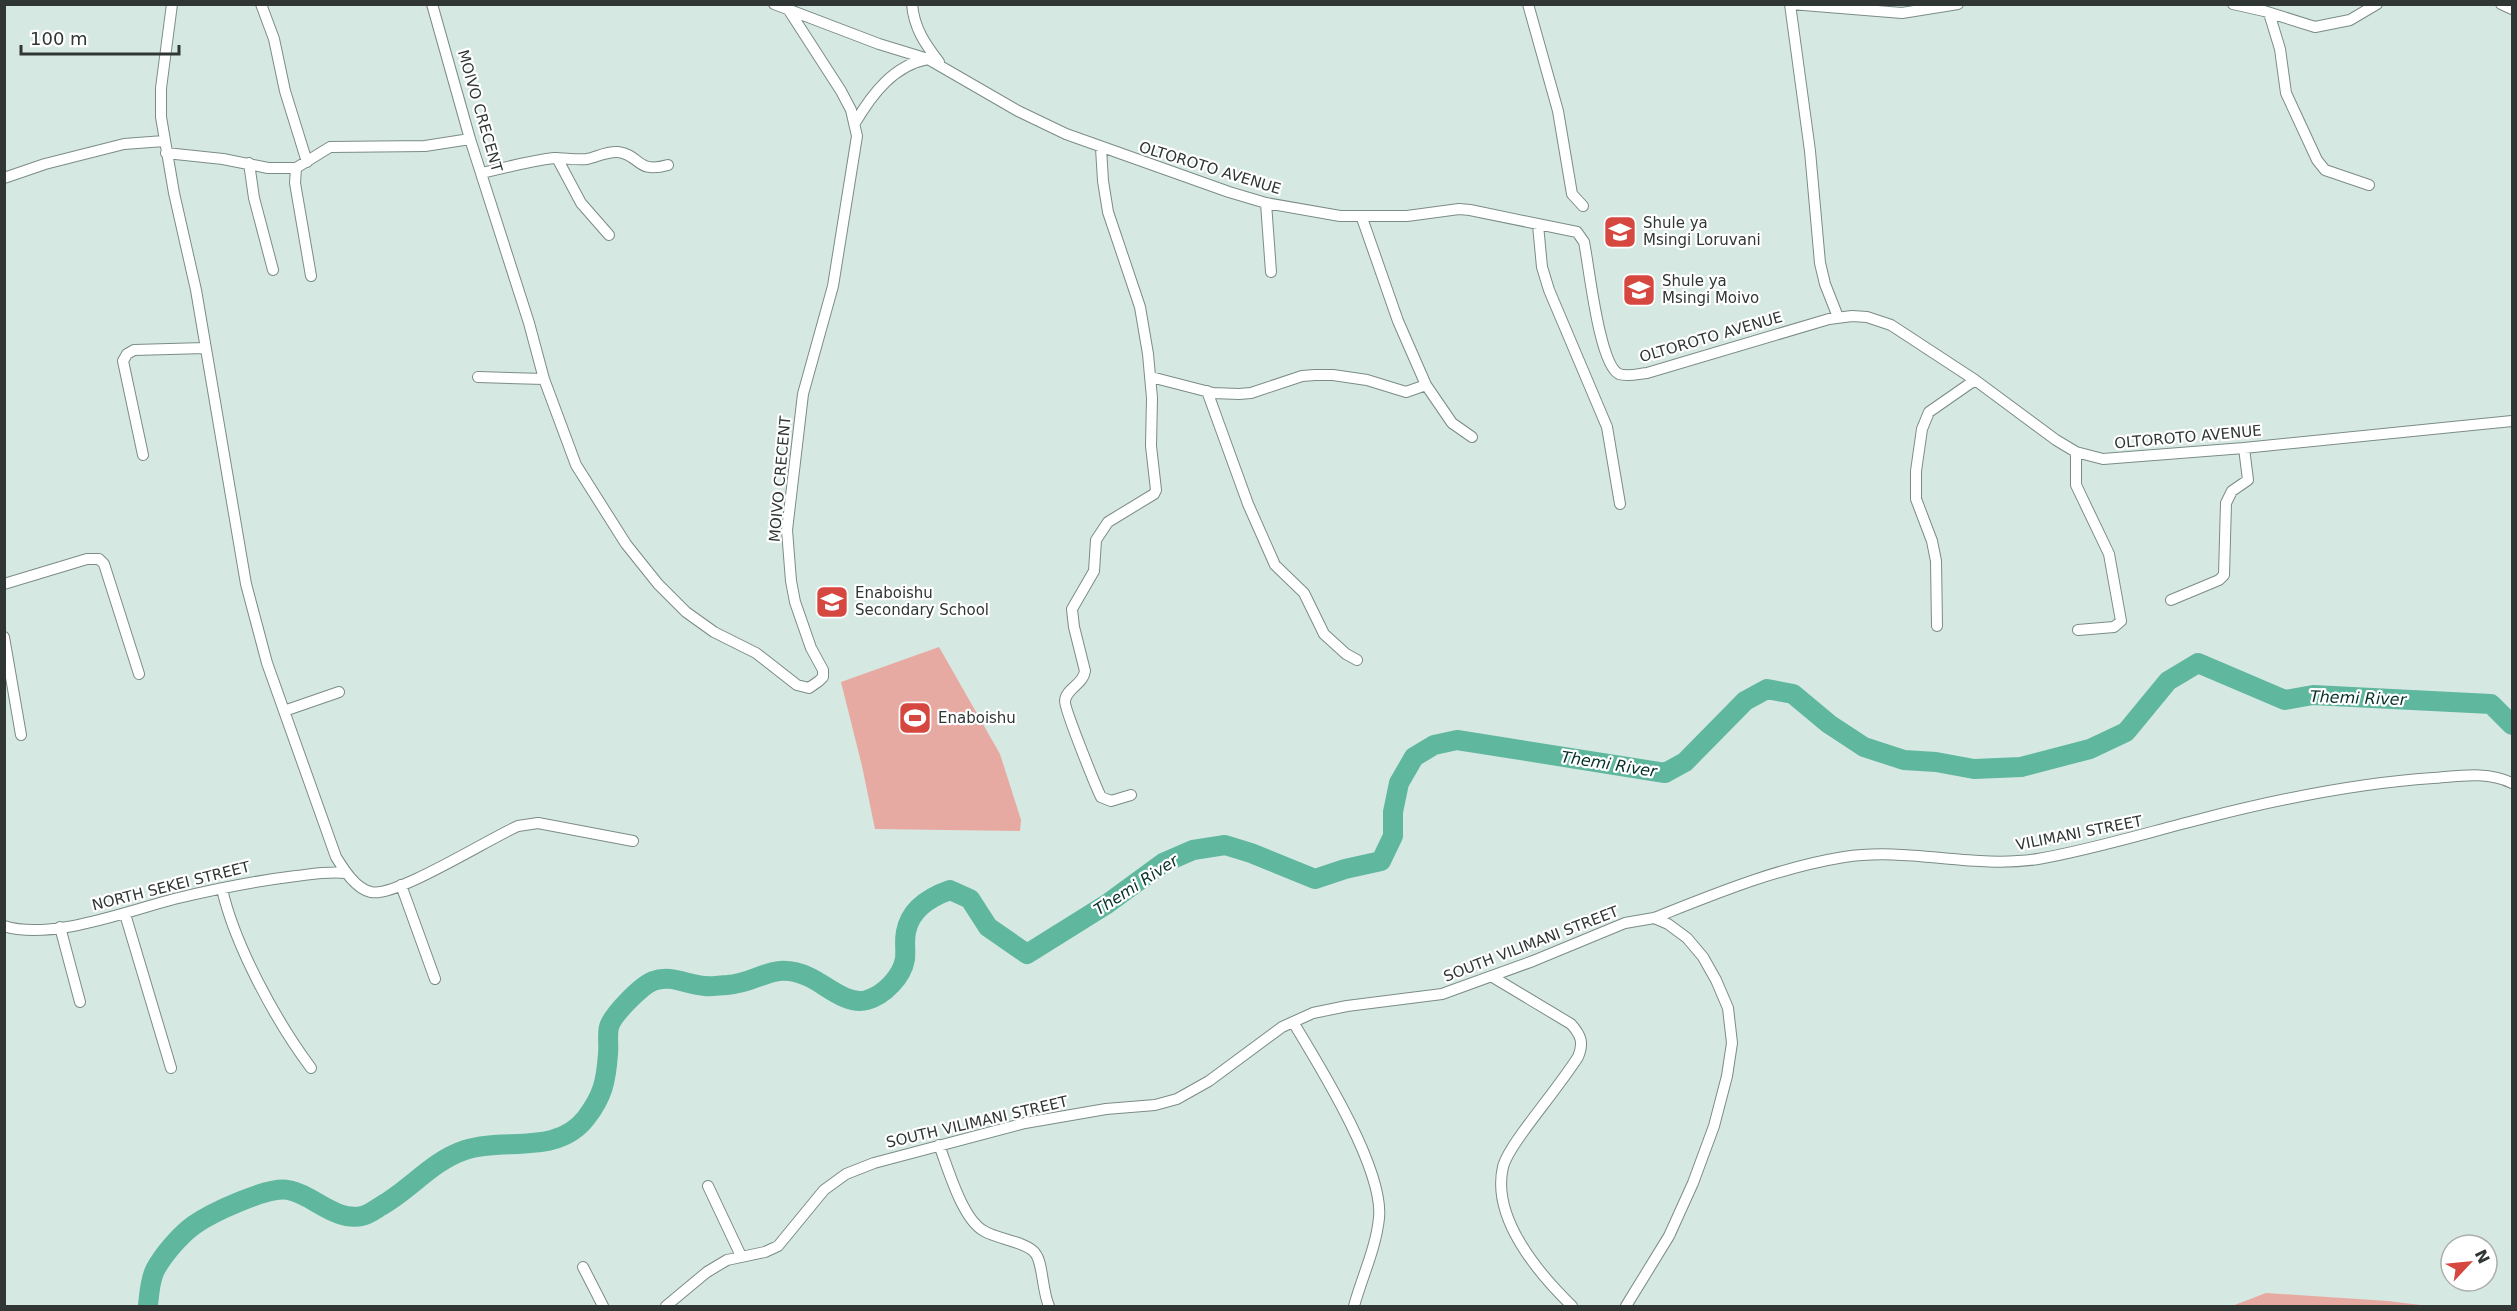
<svg xmlns="http://www.w3.org/2000/svg" width="2517" height="1311" font-family="'DejaVu Sans',sans-serif">
  <style>
    .green { fill: #e7aaa2 }
    .lines { fill: none; stroke-linecap: round; stroke-linejoin: round }
    .river { stroke: #5fb79e; stroke-width: 20 }
    .street-casing { stroke: #7b8c86; stroke-width: 12 }
    .street { stroke: #fff; stroke-width: 10 }
    .labels { text-anchor: middle; dominant-baseline: central; stroke-width: 4.5; stroke-linejoin: round; paint-order: stroke }
    .street-label { font-size: 15px; fill: #2f3633; stroke: #fff }
    .poi-label { font-size: 15px; fill: #2f3633; stroke: #fff; text-anchor: start }
    .water-label { font-size: 16px; font-style: italic; fill: #063127; stroke: #fff }
  </style>
  <rect width="100%" height="100%" fill="#d6e8e2"/>
  <path class="green" d="M 939,647 L 1000,754 L 1021,820 L 1020,831 L 875,829 L 862,766 L 841,682 Z
    M 2266,1293 L 2388,1301 L 2429,1306 L 2232,1306 Z"/>
  <g class="lines">
    <path class="river" d="M 148,1306 C 149,1295 150,1280 155,1270 C 163,1255 180,1235 194,1225 C 211,1213 268,1186 288,1190 C 312,1194 335,1222 362,1216 C 368,1215 376,1209 381,1206 C 411,1189 432,1161 465,1150 C 504,1137 557,1156 586,1118 C 603,1096 606,1081 608,1054 C 609,1045 607,1035 609,1027 C 612,1015 641,986 653,981 C 671,974 687,985 705,986 C 712,987 720,985 727,985 C 760,983 772,960 809,977 C 825,984 847,1006 867,1000 C 884,995 902,977 905,959 C 906,950 904,941 906,932 C 910,909 930,897 950,890 L 970,899 L 988,927 L 1027,954 L 1107,904 L 1163,863 L 1193,850 L 1225,845 L 1251,853 L 1315,879 L 1345,869 L 1381,861 L 1393,836 L 1393,812 L 1399,783 L 1414,757 L 1434,745 L 1457,740 L 1665,773 L 1685,762 L 1745,701 L 1767,689 L 1793,694 L 1829,724 L 1864,747 L 1904,760 L 1936,762 L 1974,769 L 2021,767 L 2090,749 L 2126,732 L 2168,681 L 2198,663 L 2285,700 L 2313,695 L 2491,704 L 2512,725"/>
    <defs>
      <path id="street" d="M 172,4 L 161,88 L 161,117 L 174,193 L 196,290 L 246,584 L 267,663 L 336,857 C 344,870 356,889 371,892 C 395,898 490,838 518,826 L 538,823 L 633,841
        M 261,4 L 274,39 L 285,91 L 307,162
        M 432,4 L 470,139 L 529,323 L 544,379 L 576,465 L 626,544 L 658,584 L 686,612 L 714,632 L 756,653 L 797,685 L 809,688 L 819,681 L 823,677 L 823,670 L 811,648 L 795,602 L 791,581 L 787,530 L 803,394 L 833,286 L 857,136 L 851,110 L 841,91 L 790,12
        M 774,4 L 879,44 L 928,59 L 1018,111 L 1066,134 L 1229,192 L 1266,203 L 1340,216 L 1407,216 L 1459,209 L 1470,210 L 1577,232 L 1584,242 C 1589,265 1599,365 1619,374 C 1627,377 1638,374 1647,373 L 1829,319 L 1852,316 L 1867,317 L 1891,325 L 1975,380 L 2056,440 L 2076,452 L 2103,459 L 2244,448 L 2512,421
        M 912,4 C 914,28 925,44 939,62
        M 1528,4 L 1558,111 L 1572,194 L 1583,206
        M 1790,4 L 1810,151 L 1820,263 L 1825,284 L 1838,317
        M 1791,4 L 1902,13 L 1958,4
        M 2233,4 L 2264,11 L 2315,27 L 2350,20 L 2377,4
        M 2501,4 L 2512,9
        M 2269,13 L 2280,49 L 2286,93 L 2317,160 L 2325,170 L 2369,185
        M 855,123 C 872,94 894,65 928,59
        M 1101,148 L 1103,181 L 1108,212 L 1140,307 L 1148,354 L 1152,398 L 1151,446 L 1156,490 L 1154,494 L 1108,522 L 1096,540 L 1094,571 L 1072,609 L 1074,627 L 1085,671 C 1083,685 1066,688 1065,701 C 1064,708 1096,787 1101,797 L 1111,801 L 1131,795
        M 166,153 L 223,159 L 268,168 L 296,168 L 330,147 L 425,146 L 470,139
        M 557,158 L 581,203 L 609,235
        M 249,163 L 254,198 L 273,270
        M 296,168 L 295,183 L 311,276
        M 482,173 C 506,167 530,161 554,158 C 565,158 576,160 587,159 C 597,157 607,151 618,152 C 641,155 636,174 668,165
        M 4,178 L 45,164 L 124,144 L 164,141
        M 1266,203 L 1271,272
        M 1362,218 L 1398,321 L 1426,385 L 1452,423 L 1472,437
        M 1538,225 L 1542,267 L 1549,290 L 1607,427 L 1620,504
        M 478,377 L 544,379
        M 1151,377 L 1213,393 L 1239,394 L 1251,393 L 1302,376 L 1315,375 L 1333,375 L 1367,380 L 1406,392 L 1426,385
        M 1207,391 L 1248,504 L 1275,565 L 1304,593 L 1324,634 L 1346,654 L 1357,660
        M 2076,452 L 2076,485 L 2109,554 L 2121,621 L 2114,627 L 2078,630
        M 143,455 L 123,361 L 127,354 L 134,350 L 205,348
        M 4,584 L 87,559 L 99,559 L 104,564 L 139,674
        M 2171,600 L 2219,580 L 2224,575 L 2226,503 L 2232,491 L 2248,480 L 2244,448
        M 1937,626 L 1936,561 L 1932,541 L 1916,499 L 1916,471 L 1922,429 L 1929,412 L 1975,380
        M 4,637 L 21,735
        M 284,711 L 339,692
        M 401,885 L 435,979
        M 222,889 C 235,946 276,1021 311,1068
        M 125,914 L 171,1068
        M 1654,918 C 1717,893 1777,868 1844,857 C 1909,847 1973,869 2038,859 C 2095,849 2149,832 2205,818 C 2279,799 2357,783 2433,778 C 2460,776 2487,771 2512,783
        M 4,926 C 50,941 128,911 174,899 C 215,889 255,881 296,876 C 313,874 329,871 346,873
        M 60,927 L 80,1002
        M 1491,976 L 1571,1024 C 1581,1035 1584,1043 1578,1057 C 1561,1083 1541,1107 1523,1132 C 1516,1142 1506,1155 1503,1167 C 1491,1218 1539,1274 1572,1306
        M 1293,1022 C 1319,1065 1384,1169 1379,1218 C 1376,1248 1362,1277 1354,1306
        M 939,1145 C 948,1168 962,1219 984,1231 C 997,1239 1027,1242 1035,1253 C 1043,1262 1042,1291 1049,1306
        M 708,1186 L 741,1256
        M 583,1267 L 603,1306
        M 666,1306 L 707,1272 L 727,1260 L 765,1252 L 778,1246 L 824,1190 L 846,1174 L 874,1163 L 1025,1123 L 1106,1109 L 1155,1105 L 1177,1099 L 1209,1081 L 1282,1027 L 1313,1013 L 1347,1006 L 1442,994 L 1533,961 L 1625,923 L 1654,918 L 1668,924 L 1687,938 L 1703,957 L 1716,980 L 1728,1008 L 1732,1043 L 1727,1076 L 1714,1126 L 1693,1183 L 1669,1236 L 1626,1306"/>
    </defs>
    <use href="#street" class="street-casing"/>
    <use href="#street" class="street"/>
  </g>
  <defs>
    <symbol id="school-square" viewBox="-11 -11 22 22"><rect x="-9" y="-9" width="18" height="18" rx="4" fill="#d6483f" stroke="#fff"/><path d="M0-5L7-2L0 1L-7-2ZM-4 1L0 2.5L4 1V4Q0 6-4 4Z" fill="#fff"/></symbol>
    <symbol id="stadium-square" viewBox="-11 -11 22 22"><rect x="-9" y="-9" width="18" height="18" rx="4" fill="#d6483f" stroke="#fff"/><path d="M0-5a6.5 5 0 1 0 0 10a6.5 5 0 1 0 0-10ZM-3.5-1.8h7v3.6h-7Z" fill="#fff"/></symbol>
  </defs>
  <g fill-rule="evenodd">
    <use href="#school-square" x="1601" y="213" width="38" height="38"/>
    <use href="#school-square" x="1620" y="271" width="38" height="38"/>
    <use href="#school-square" x="813" y="583" width="38" height="38"/>
    <use href="#stadium-square" x="896" y="699" width="38" height="38"/>
  </g>
  <g class="labels">
    <g class="street-label">
      <text transform="translate(480 111) rotate(74)">MOIVO CRECENT</text>
      <text transform="translate(1210 168) rotate(17)">OLTOROTO AVENUE</text>
      <text transform="translate(1711 337) rotate(-16)">OLTOROTO AVENUE</text>
      <text transform="translate(2188 437) rotate(-5)">OLTOROTO AVENUE</text>
      <text transform="translate(780 479) rotate(-85)">MOIVO CRECENT</text>
      <text transform="translate(2079 833) rotate(-11)">VILIMANI STREET</text>
      <text transform="translate(171 886) rotate(-14)">NORTH SEKEI STREET</text>
      <text transform="translate(1531 944) rotate(-21)">SOUTH VILIMANI STREET</text>
      <text transform="translate(977 1122) rotate(-13)">SOUTH VILIMANI STREET</text>
    </g>
    <g class="poi-label">
      <text x="1643" y="223">Shule ya<tspan x="1643" dy="17">Msingi Loruvani</tspan></text>
      <text x="1662" y="281">Shule ya<tspan x="1662" dy="17">Msingi Moivo</tspan></text>
      <text x="855" y="593">Enaboishu<tspan x="855" dy="17">Secondary School</tspan></text>
      <text x="938" y="718">Enaboishu</text>
    </g>
    <g class="water-label">
      <text transform="translate(2358 698) rotate(2)">Themi River</text>
      <text transform="translate(1609 764) rotate(9)">Themi River</text>
      <text transform="translate(1136 885) rotate(-33)">Themi River</text>
    </g>
  </g>
  <rect width="2517" height="1311" fill="none" stroke="#2f3633" stroke-width="12"/>
  <g transform="translate(2469 1263) rotate(64)"><circle r="28" fill="#ffffff" stroke="#acafad" stroke-width="1.5"/>
  <path d="M0-4.5L10 22L0 15L-10 22Z" fill="#d6483f"/>
  <text y="-9" font-size="16" font-weight="bold" text-anchor="middle" fill="#2f3633">N</text>
  </g>
  <path d="M21 45v9h158v-9" fill="none" stroke="#2f3633" stroke-width="3"/>
  <text x="30" y="45" font-size="18" fill="#2f3633" stroke="#ffffff" stroke-width="4.5" paint-order="stroke">100 m</text>
</svg>
